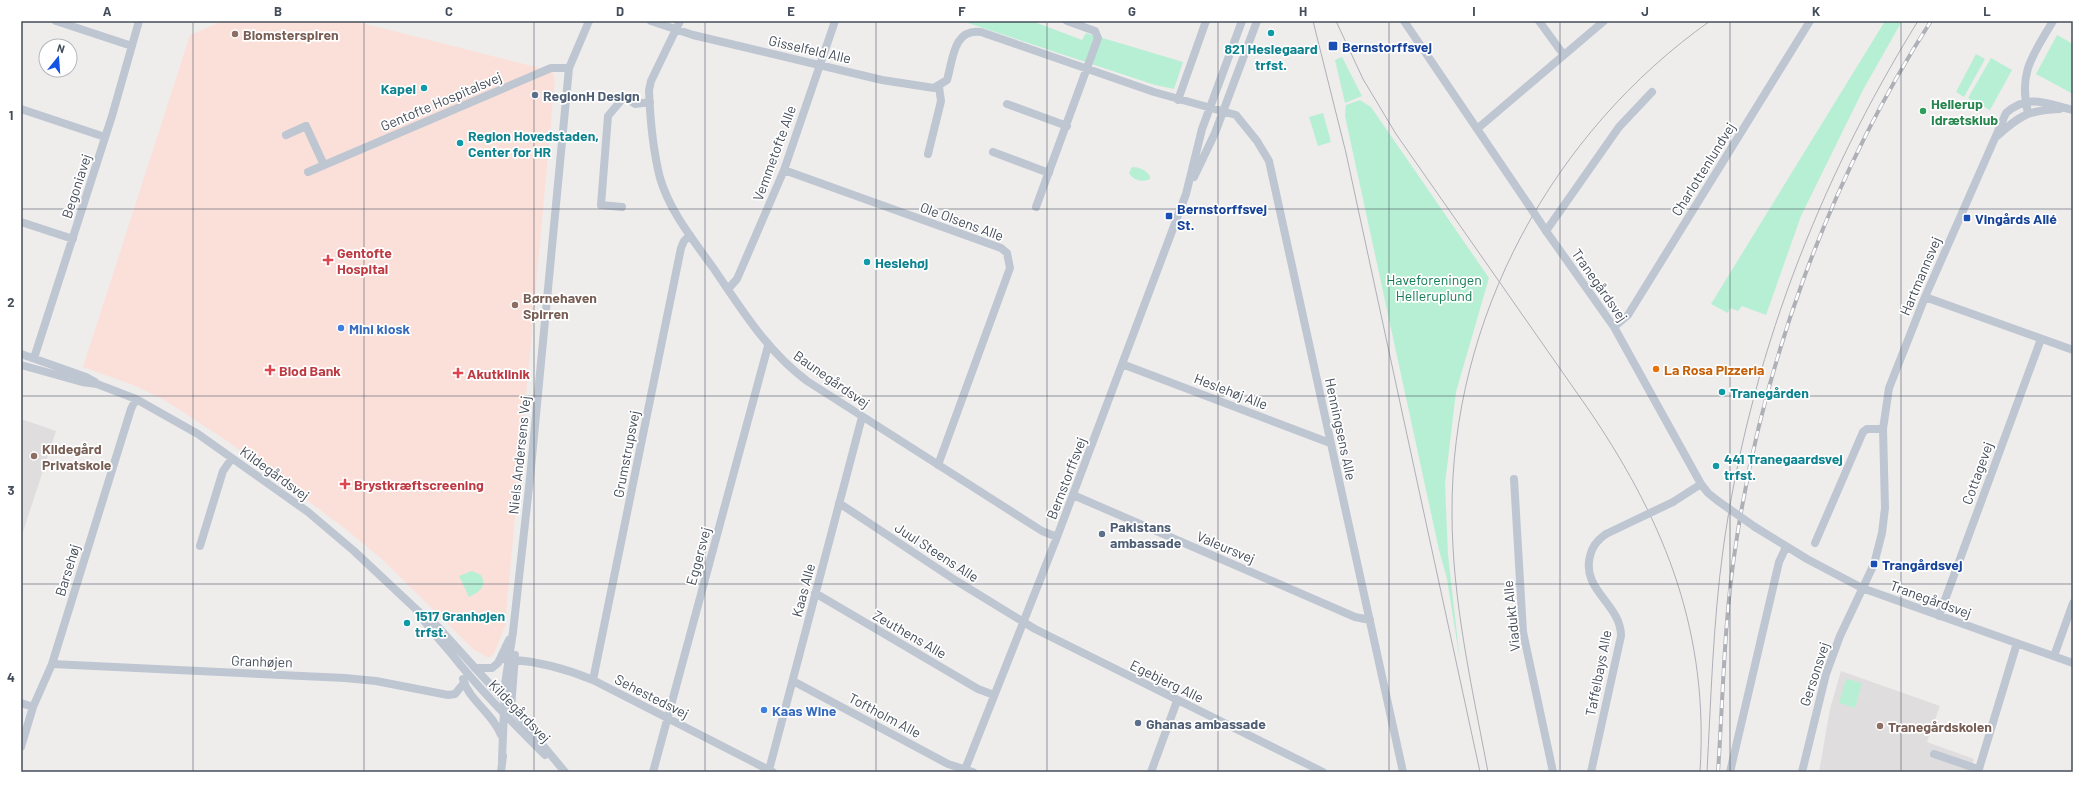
<svg xmlns="http://www.w3.org/2000/svg" width="2094" height="793" font-family="Barlow,sans-serif">
  <style>
    .education { fill: #e0ddde }
    .medical { fill: #fbe0da }
    .green { fill: #b7efd4 }
    .lines { fill: none; stroke-linecap: round; stroke-linejoin: round }
    .minor { stroke: #bec6d2; stroke-width: 8 }
    .tram { stroke: #aeb0b7; stroke-width: 1 }
    .rail-casing { stroke: #aeb0b7; stroke-width: 4 }
    .rail { stroke: #fff; stroke-width: 2.5; stroke-dasharray: 8; stroke-linecap: butt }
    .minor-bridge { stroke: #bec6d2; stroke-width: 8 }
    .grid { fill: none; stroke: #444d5a; stroke-width: 1; stroke-opacity: 0.55 }
    .culture-dot { fill: #0f9aa8; stroke: #fff; stroke-width: 1.5 }
    .education-dot { fill: #8d6e63; stroke: #fff; stroke-width: 1.5 }
    .transit-dot { fill: #1a4fb4; stroke: #fff; stroke-width: 1.5 }
    .service-dot { fill: #5c6f8a; stroke: #fff; stroke-width: 1.5 }
    .leisure-dot { fill: #2e9e5b; stroke: #fff; stroke-width: 1.5 }
    .health-dot { fill: #e0444e; stroke: #fff; stroke-width: 1.5 }
    .shop-dot { fill: #3f7fe0; stroke: #fff; stroke-width: 1.5 }
    .food-dot { fill: #e8710a; stroke: #fff; stroke-width: 1.5 }
    .labels { text-anchor: middle; dominant-baseline: central; stroke-width: 3.5; stroke-linejoin: round; paint-order: stroke }
    .education-label { font-size: 14px; font-weight: bold; fill: #785e54; stroke: #fff; text-anchor: start }
    .transit-label { font-size: 14px; font-weight: bold; fill: #164399; stroke: #fff; text-anchor: start }
    .culture-label { font-size: 14px; font-weight: bold; fill: #0d838f; stroke: #fff; text-anchor: start }
    .street-label { font-size: 14px; fill: #444d5a; stroke: #fff }
    .service-label { font-size: 14px; font-weight: bold; fill: #4e5e75; stroke: #fff; text-anchor: start }
    .leisure-label { font-size: 14px; font-weight: bold; fill: #27864d; stroke: #fff; text-anchor: start }
    .health-label { font-size: 14px; font-weight: bold; fill: #be3a42; stroke: #fff; text-anchor: start }
    .park-label { font-size: 14px; fill: #137c54; stroke: #fff }
    .shop-label { font-size: 14px; font-weight: bold; fill: #366cbe; stroke: #fff; text-anchor: start }
    .food-label { font-size: 14px; font-weight: bold; fill: #c56008; stroke: #fff; text-anchor: start }
    .neatline { fill: none; stroke: #444d5a; stroke-width: 1.5 }
    .grid-label { font-size: 13px; text-anchor: middle; font-weight: bold; fill: #444d5a }
  </style>
  <rect width="100%" height="100%" fill="#efecec"/>
  <path class="education" d="M 21,419 L 56,431 L 22,535 L 21,535 Z
    M 1841,671 L 1940,706 L 1927,742 L 1974,759 L 1970,772 L 1819,772 L 1830,709 Z"/>
  <path class="medical" d="M 223,21 L 354,21 L 552,71 L 555,79 L 505,626 L 494,654 L 489,658 L 474,650 L 383,560 L 343,527 L 227,441 L 163,399 L 133,385 L 83,367 L 190,35 Z"/>
  <path class="green" d="M 962,21 L 1032,21 L 1082,40 L 1086,33 L 1183,62 L 1174,89 L 1155,85 Z
    M 1885,21 L 1902,21 L 1863,90 L 1801,216 L 1766,315 L 1742,306 L 1738,311 L 1730,308 L 1728,313 L 1711,304 Z
    M 2057,35 L 2073,44 L 2073,94 L 2036,74 Z
    M 1976,54 L 1985,59 L 1964,97 L 1956,92 Z
    M 1342,57 L 1362,96 L 1345,103 L 1335,60 Z
    M 1991,58 L 2012,70 L 1990,110 L 1968,98 Z
    M 1360,100 L 1371,107 L 1489,278 L 1456,392 L 1445,484 L 1448,555 L 1460,661 L 1447,579 L 1439,550 L 1345,116 L 1346,105 Z
    M 1323,113 L 1331,142 L 1318,146 L 1309,117 Z
    M 1132,167 C 1139,167 1146,170 1150,176 L 1150,179 C 1142,183 1133,180 1129,173 Z
    M 472,571 L 481,575 C 488,587 478,592 469,597 L 459,576 Z
    M 1846,679 L 1862,683 L 1855,708 L 1839,703 Z"/>
  <g class="lines">
    <path class="minor" d="M 56,21 L 132,46
      M 651,21 L 693,35 L 882,80 L 934,88 L 947,80 C 953,60 953,28 981,32 L 1154,92 L 1236,115 L 1257,141 L 1269,161 L 1403,772
      M 680,21 L 651,81 L 649,90 C 650,118 653,150 660,178 C 670,212 694,241 714,269 C 742,310 767,351 807,381 L 1042,531 L 1057,537
      M 1404,21 L 1528,204
      M 1539,21 L 1563,54
      M 1652,92 L 1619,127 L 1546,231 L 1614,327 L 1701,484 L 1708,493 L 1718,501
      M 1178,100 L 1206,21
      M 1007,104 L 1067,126
      M 21,109 L 105,137
      M 2028,113 C 2018,72 2033,55 2053,21
      M 1477,129 L 1604,21
      M 286,135 L 306,126 L 324,165
      M 1996,137 C 2019,116 2028,110 2060,109
      M 993,152 L 1049,173
      M 928,154 L 941,101 L 939,87
      M 784,170 L 1001,248 L 1007,253 L 1010,268 L 938,465
      M 308,172 L 551,68 L 569,68
      M 1194,177 L 1215,133 L 1257,21
      M 622,207 L 601,205 L 608,116 L 624,97 L 635,104 L 650,102
      M 1036,207 L 1098,38 L 1095,31 L 1067,21
      M 21,222 L 73,239
      M 728,289 L 737,279 L 784,170 L 835,21
      M 1925,297 L 2073,350
      M 1614,327 L 1628,315 L 1810,21
      M 21,354 L 86,377 L 95,382
      M 34,358 L 112,116 L 139,21
      M 1122,364 L 1330,443
      M 21,365 L 82,382 L 97,384 L 136,399 L 198,434 L 308,512 L 354,551 L 419,612 L 438,627 L 515,712 L 565,772
      M 1514,479 L 1523,632 L 1553,772
      M 1073,495 L 1355,617 L 1370,620
      M 1673,502 L 1701,484
      M 839,503 L 955,580 L 1035,629 L 1323,772
      M 1755,527 L 1807,559 L 1862,588 L 2073,663
      M 1815,543 L 1863,432 L 1867,429 L 1883,429
      M 200,546 L 223,471 L 232,458
      M 815,593 L 978,689 L 994,695
      M 421,616 C 430,630 440,640 450,652 C 479,689 512,722 545,755
      M 1939,616 L 2041,339
      M 2054,656 L 2073,603
      M 500,659 C 534,660 562,667 593,680 L 773,772
      M 52,664 L 345,678 L 376,681 L 448,695 L 455,694 L 464,683
      M 475,668 L 492,668 L 498,663 L 509,640
      M 463,679 C 469,701 493,713 501,735
      M 593,680 L 681,248 L 684,241 L 690,235
      M 793,681 L 948,764 L 973,772
      M 21,703 L 33,707
      M 511,709 L 515,655
      M 21,747 L 33,707 L 52,664 L 131,409 L 136,399
      M 1934,754 L 1978,769
      M 502,760 L 505,684 L 513,632 L 530,478 L 569,68 L 589,21
      M 769,770 L 862,417
      M 501,772 L 503,756
      M 653,772 L 768,346
      M 964,772 L 1057,537 L 1177,218 L 1186,194 L 1202,129 L 1242,21
      M 1151,772 L 1177,701
      M 1591,772 L 1621,636 C 1621,604 1581,590 1590,556 C 1592,546 1597,540 1606,534
      M 1730,772 L 1779,562 L 1786,547
      M 1802,772 L 1826,674 L 1840,636 L 1874,564 L 1882,533 L 1885,508 L 1883,429 L 1889,388 L 1925,297 L 2006,113 C 2029,93 2047,104 2073,110
      M 1978,772 L 2017,643"/>
    <path class="tram" d="M 1313,21 L 1346,153 L 1480,772
      M 1336,21 L 1363,79 L 1396,134 L 1591,413 C 1667,526 1709,634 1700,772
      M 1488,772 C 1472,687 1452,600 1452,513 C 1451,318 1552,133 1710,21
      M 1707,772 C 1711,698 1713,624 1723,550 C 1749,362 1818,182 1918,21"/>
    <defs>
      <path id="rail" d="M 1718,772 C 1723,698 1724,623 1735,550 C 1762,364 1829,180 1931,21"/>
    </defs>
    <use href="#rail" class="rail-casing"/>
    <use href="#rail" class="rail"/>
    <path class="minor-bridge" d="M 1528,204 L 1546,231
      M 1718,501 L 1755,527
      M 1606,534 L 1673,502"/>
  </g>
  <path class="grid" d="M 193,21 L 193,772M 364,21 L 364,772M 534,21 L 534,772M 705,21 L 705,772M 876,21 L 876,772M 1047,21 L 1047,772M 1218,21 L 1218,772M 1389,21 L 1389,772M 1560,21 L 1560,772M 1730,21 L 1730,772M 1901,21 L 1901,772M 21,209 L 2073,209M 21,396 L 2073,396M 21,584 L 2073,584"/>
  <g class="culture-dot">
    <circle cx="1271" cy="33" r="4"/>
    <circle cx="424" cy="88" r="4"/>
    <circle cx="460" cy="143" r="4"/>
    <circle cx="867" cy="262" r="4"/>
    <circle cx="1722" cy="392" r="4"/>
    <circle cx="1716" cy="466" r="4"/>
    <circle cx="407" cy="623" r="4"/>
  </g>
  <g class="education-dot">
    <circle cx="235" cy="34" r="4"/>
    <circle cx="515" cy="305" r="4"/>
    <circle cx="34" cy="456" r="4"/>
    <circle cx="1880" cy="726" r="4"/>
  </g>
  <g class="transit-dot">
    <rect x="1328" y="41" width="10" height="10" rx="2"/>
    <rect x="1165" y="212" width="8" height="8" rx="2"/>
    <rect x="1963" y="214" width="8" height="8" rx="2"/>
    <rect x="1870" y="560" width="8" height="8" rx="2"/>
  </g>
  <g class="service-dot">
    <circle cx="535" cy="95" r="4"/>
    <circle cx="1102" cy="534" r="4"/>
    <circle cx="1138" cy="723" r="4"/>
  </g>
  <circle class="leisure-dot" cx="1923" cy="111" r="4"/>
  <g class="health-dot">
    <path d="M326 254h4v4h4v4h-4v4h-4v-4h-4v-4h4z"/>
    <path d="M268 364h4v4h4v4h-4v4h-4v-4h-4v-4h4z"/>
    <path d="M456 367h4v4h4v4h-4v4h-4v-4h-4v-4h4z"/>
    <path d="M343 478h4v4h4v4h-4v4h-4v-4h-4v-4h4z"/>
  </g>
  <g class="shop-dot">
    <circle cx="341" cy="328" r="4"/>
    <circle cx="764" cy="710" r="4"/>
  </g>
  <circle class="food-dot" cx="1656" cy="369" r="4"/>
  <g class="labels">
    <g class="education-label">
      <text x="243" y="34">Blomsterspiren</text>
      <text x="523" y="297">Børnehaven<tspan x="523" dy="16">Spirren</tspan></text>
      <text x="42" y="448">Kildegård<tspan x="42" dy="16">Privatskole</tspan></text>
      <text x="1888" y="726">Tranegårdskolen</text>
    </g>
    <g class="transit-label">
      <text x="1342" y="46">Bernstorffsvej</text>
      <text x="1177" y="208">Bernstorffsvej<tspan x="1177" dy="16">St.</tspan></text>
      <text x="1975" y="218">Vingårds Allé</text>
      <text x="1882" y="564">Trangårdsvej</text>
    </g>
    <g class="culture-label">
      <text x="1271" y="48" text-anchor="middle">821 Heslegaard<tspan x="1271" dy="16">trfst.</tspan></text>
      <text x="416" y="88" text-anchor="end">Kapel</text>
      <text x="468" y="135">Region Hovedstaden,<tspan x="468" dy="16">Center for HR</tspan></text>
      <text x="875" y="262">Heslehøj</text>
      <text x="1730" y="392">Tranegården</text>
      <text x="1724" y="458">441 Tranegaardsvej<tspan x="1724" dy="16">trfst.</tspan></text>
      <text x="415" y="615">1517 Granhøjen<tspan x="415" dy="16">trfst.</tspan></text>
    </g>
    <g class="street-label">
      <text transform="translate(810 49) rotate(13)">Gisselfeld Alle</text>
      <text transform="translate(441 101) rotate(-23)">Gentofte Hospitalsvej</text>
      <text transform="translate(774 153) rotate(-70)">Vemmetofte Alle</text>
      <text transform="translate(1703 169) rotate(-58)">Charlottenlundvej</text>
      <text transform="translate(76 186) rotate(-72)">Begoniavej</text>
      <text transform="translate(962 221) rotate(20)">Ole Olsens Alle</text>
      <text transform="translate(1920 276) rotate(-67)">Hartmannsvej</text>
      <text transform="translate(1600 285) rotate(55)">Tranegårdsvej</text>
      <text transform="translate(832 379) rotate(35)">Baunegårdsvej</text>
      <text transform="translate(1231 391) rotate(21)">Heslehøj Alle</text>
      <text transform="translate(1341 429) rotate(78)">Henningsens Alle</text>
      <text transform="translate(626 454) rotate(-79)">Grumstrupsvej</text>
      <text transform="translate(519 455) rotate(-84)">Niels Andersens Vej</text>
      <text transform="translate(275 473) rotate(36)">Kildegårdsvej</text>
      <text transform="translate(1977 473) rotate(-70)">Cottagevej</text>
      <text transform="translate(1066 478) rotate(-69)">Bernstorffsvej</text>
      <text transform="translate(1226 547) rotate(23)">Valeursvej</text>
      <text transform="translate(937 552) rotate(33)">Juul Steens Alle</text>
      <text transform="translate(698 556) rotate(-75)">Eggersvej</text>
      <text transform="translate(67 570) rotate(-73)">Barsehøj</text>
      <text transform="translate(803 590) rotate(-75)">Kaas Alle</text>
      <text transform="translate(1931 599) rotate(20)">Tranegårdsvej</text>
      <text transform="translate(1511 616) rotate(-96)">Viadukt Alle</text>
      <text transform="translate(910 634) rotate(30)">Zeuthens Alle</text>
      <text transform="translate(262 661) rotate(2)">Granhøjen</text>
      <text transform="translate(1598 673) rotate(-79)">Taffelbays Alle</text>
      <text transform="translate(1814 674) rotate(-72)">Gersonsvej</text>
      <text transform="translate(1167 681) rotate(26)">Egebjerg Alle</text>
      <text transform="translate(652 696) rotate(27)">Sehestedsvej</text>
      <text transform="translate(520 711) rotate(46)">Kildegårdsvej</text>
      <text transform="translate(885 715) rotate(28)">Toftholm Alle</text>
    </g>
    <g class="service-label">
      <text x="543" y="95">RegionH Design</text>
      <text x="1110" y="526">Pakistans<tspan x="1110" dy="16">ambassade</tspan></text>
      <text x="1146" y="723">Ghanas ambassade</text>
    </g>
    <g class="leisure-label">
      <text x="1931" y="103">Hellerup<tspan x="1931" dy="16">Idrætsklub</tspan></text>
    </g>
    <g class="health-label">
      <text x="337" y="252">Gentofte<tspan x="337" dy="16">Hospital</tspan></text>
      <text x="279" y="370">Blod Bank</text>
      <text x="467" y="373">Akutklinik</text>
      <text x="354" y="484">Brystkræftscreening</text>
    </g>
    <g class="park-label">
      <text x="1434" y="279">Haveforeningen<tspan x="1434" dy="16">Helleruplund</tspan></text>
    </g>
    <g class="shop-label">
      <text x="349" y="328">Mini kiosk</text>
      <text x="772" y="710">Kaas Wine</text>
    </g>
    <g class="food-label">
      <text x="1664" y="369">La Rosa Pizzeria</text>
    </g>
  </g>
  <rect width="2094" height="793" fill="none" stroke="#ffffff" stroke-width="44"/>
  <g transform="translate(58 58) rotate(17)"><circle r="19" fill="#ffffff" stroke="#b4b8bd"/>
  <path d="M0-3L7 15L0 10L-7 15Z" fill="#1355e2"/>
  <text y="-6" font-size="11" font-weight="bold" text-anchor="middle" fill="#444d5a">N</text>
  </g>
  <rect x="22" y="22" width="2050" height="749" class="neatline"/>
  <g class="grid-label">
    <text x="107" y="16">A</text>
    <text x="278" y="16">B</text>
    <text x="449" y="16">C</text>
    <text x="620" y="16">D</text>
    <text x="791" y="16">E</text>
    <text x="962" y="16">F</text>
    <text x="1132" y="16">G</text>
    <text x="1303" y="16">H</text>
    <text x="1474" y="16">I</text>
    <text x="1645" y="16">J</text>
    <text x="1816" y="16">K</text>
    <text x="1987" y="16">L</text>
    <text x="11" y="120">1</text>
    <text x="11" y="307">2</text>
    <text x="11" y="495">3</text>
    <text x="11" y="682">4</text>
  </g>
</svg>
